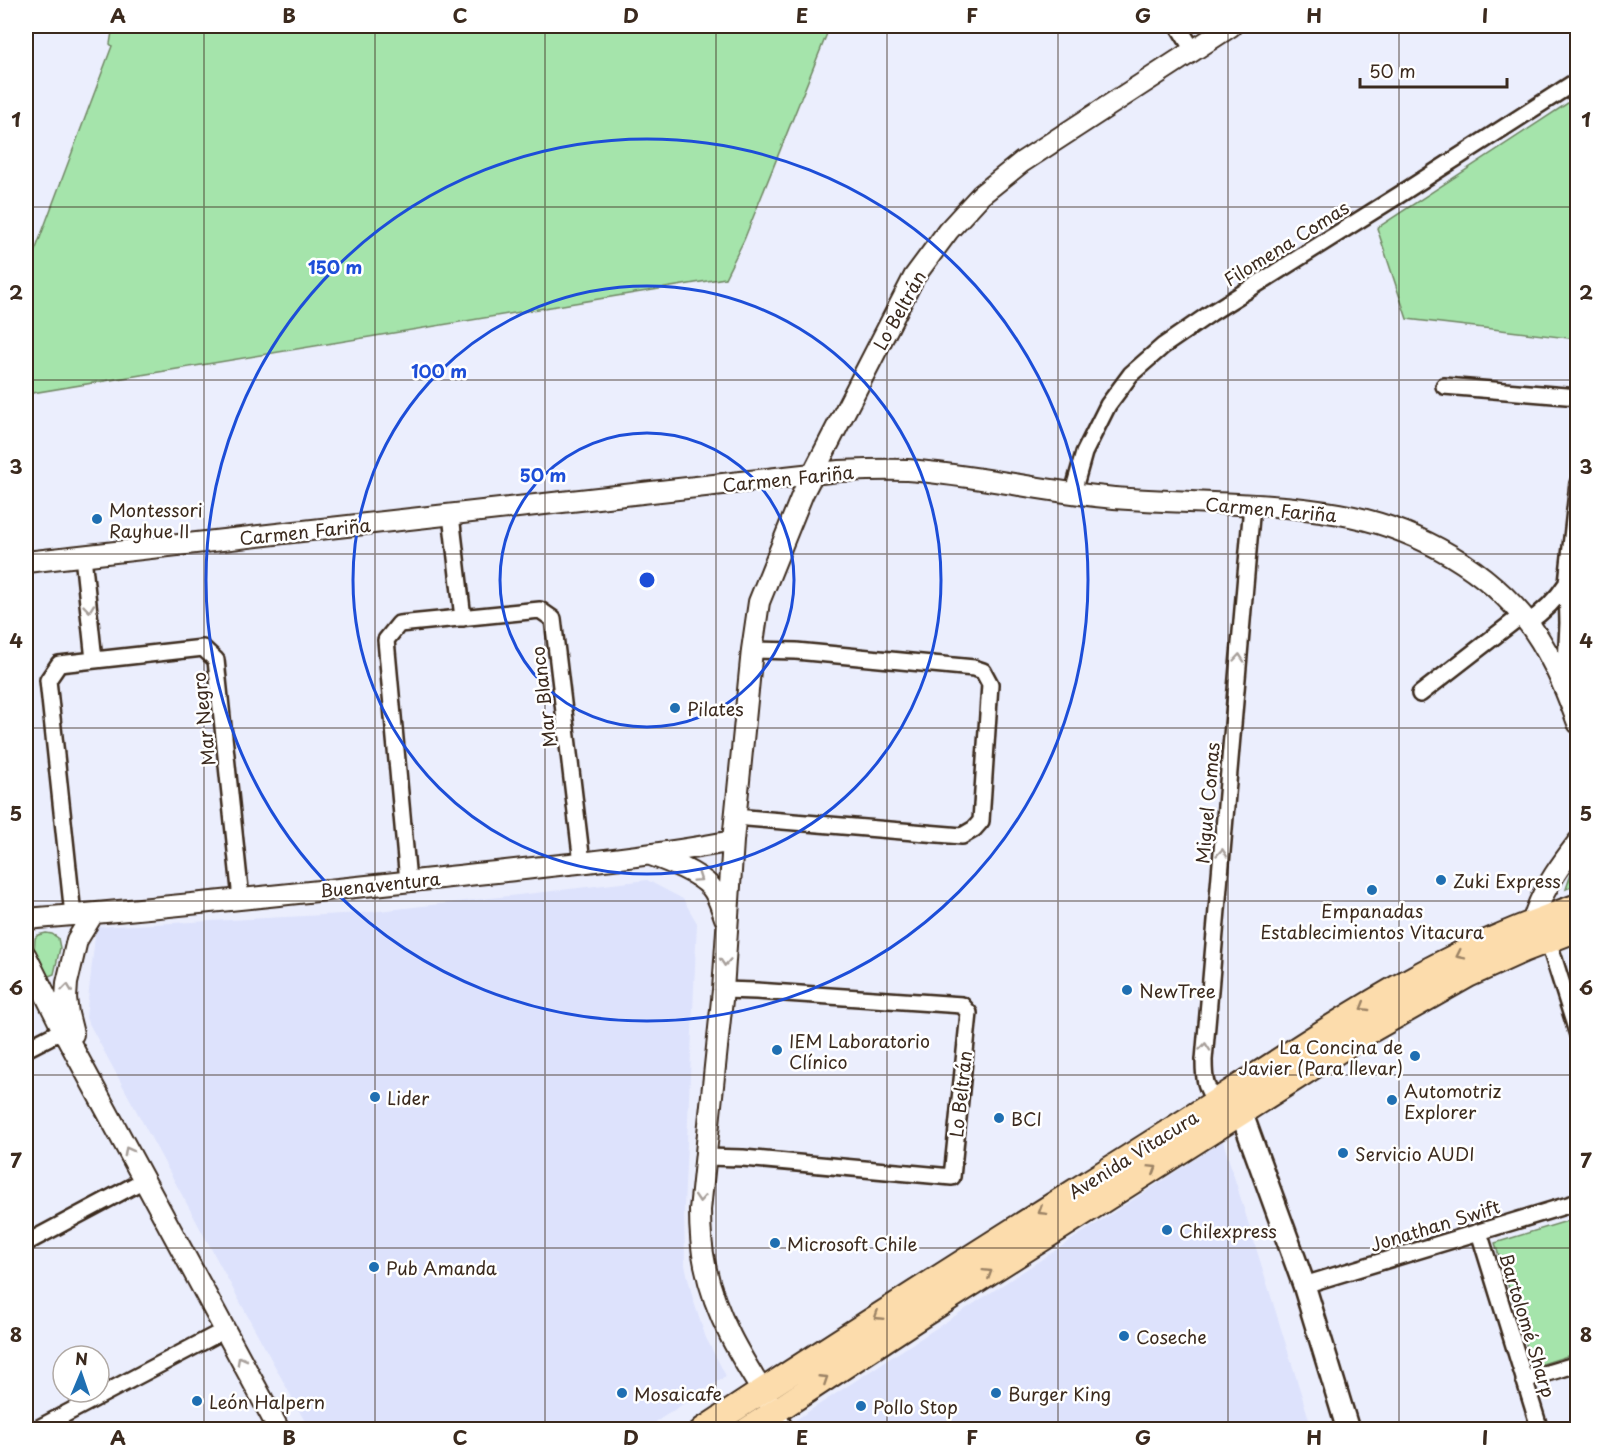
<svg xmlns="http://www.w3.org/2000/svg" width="1603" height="1455" font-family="'Playpen Sans',sans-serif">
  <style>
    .built { fill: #dde2fc }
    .green { fill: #a5e4ab; stroke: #708764; stroke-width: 1.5 }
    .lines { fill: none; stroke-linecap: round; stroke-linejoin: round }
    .minor-casing { stroke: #3b2a1e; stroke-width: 20 }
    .tertiary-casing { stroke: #3b2a1e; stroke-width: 24 }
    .secondary-casing { stroke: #3b2a1e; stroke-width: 26 }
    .primary-casing { stroke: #3b2a1e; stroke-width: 28 }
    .minor { stroke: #fff; stroke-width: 15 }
    .tertiary { stroke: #fff; stroke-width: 20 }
    .secondary { stroke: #fff; stroke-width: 21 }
    .primary { stroke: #fcdcac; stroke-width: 24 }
    .oneway { stroke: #a79f9a }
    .oneway2 { stroke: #9c8365 }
    .grid { fill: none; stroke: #3b2a1e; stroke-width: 1.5; stroke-opacity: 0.55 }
    .ring { fill: none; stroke: #1d4ed8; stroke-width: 3 }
    .poi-dot { fill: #1f6fb2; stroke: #fff; stroke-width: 2 }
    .labels { text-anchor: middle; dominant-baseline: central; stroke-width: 5; stroke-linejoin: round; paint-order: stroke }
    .street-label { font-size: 18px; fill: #3b2a1e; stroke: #fff }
    .poi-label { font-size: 18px; fill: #3b2a1e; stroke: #fff; text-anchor: start }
    .centre { fill: #1d4ed8; stroke: #fff; stroke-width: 3 }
    .ring-label { font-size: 18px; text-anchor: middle; font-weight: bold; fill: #1d4ed8; stroke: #fff; stroke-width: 5; stroke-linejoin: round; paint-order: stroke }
    .neatline { fill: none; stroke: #3b2a1e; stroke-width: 2 }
    .grid-label { font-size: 20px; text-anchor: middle; font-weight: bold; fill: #3b2a1e }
  </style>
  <rect width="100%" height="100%" fill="#ebeefd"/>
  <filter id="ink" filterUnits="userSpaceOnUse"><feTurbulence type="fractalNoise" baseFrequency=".0167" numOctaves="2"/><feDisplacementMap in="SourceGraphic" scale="12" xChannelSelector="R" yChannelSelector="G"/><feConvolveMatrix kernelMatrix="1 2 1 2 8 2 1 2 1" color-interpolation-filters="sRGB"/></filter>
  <g filter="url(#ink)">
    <path class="built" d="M 647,880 L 683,899 L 697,923 L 684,1207 L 685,1265 L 693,1299 L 706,1338 L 726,1376 L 645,1429 L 309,1429 L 86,1018 L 96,927 L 362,913 Z
      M 1223,1141 L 1312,1429 L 780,1430 Z"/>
    <path class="green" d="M 113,26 L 830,26 L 744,240 L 725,278 L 26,394 L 26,275 L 112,46 L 110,44 Z
      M 1577,97 L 1577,339 L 1407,319 L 1377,228 Z
      M 1577,862 L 1577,884 L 1566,889 L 1573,868 Z
      M 46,933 L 52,934 L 58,938 L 60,948 L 54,974 L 49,976 L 44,974 L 34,951 L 35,938 L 38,935 Z
      M 1577,1218 L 1577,1353 L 1533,1367 L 1495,1243 Z"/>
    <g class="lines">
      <defs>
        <path id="minor" d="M 1178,26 L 1193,50
          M 1444,386 L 1578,397
          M 1073,492 L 1084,453 L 1108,405 L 1131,374 L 1163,346 L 1211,313 L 1399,195 L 1578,80
          M 451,515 L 463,618
          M 83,556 L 94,660
          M 1527,623 C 1544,612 1556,600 1567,583
          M 1565,686 L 1568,623 L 1567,583 L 1578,483
          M 1420,694 L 1522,615
          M 735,817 L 962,836 L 974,829 L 981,821 L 990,684 L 983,671 L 974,668 L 796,651 L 752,650
          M 408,881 L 386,640 L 399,624 L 540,610 L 553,619 L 582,863
          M 73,915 L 48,680 L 59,664 L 203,648 L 216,660 L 241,899
          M 1548,940 L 1578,1035
          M 26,1049 L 63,1030
          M 1216,1102 C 1205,1087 1204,1079 1204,1060 L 1252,505
          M 706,1157 L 743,1158 L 952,1177 L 969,1013 L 962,1005 L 756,991 L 723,990
          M 1479,1232 L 1540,1430
          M 26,1243 L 144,1180
          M 1304,1285 L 1578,1202
          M 1524,1380 L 1578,1364
          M 775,1411 L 786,1430
          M 35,1430 L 225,1330"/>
        <path id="tertiary" d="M 26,562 L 839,471 C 862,470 885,469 907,470 C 977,475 1045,492 1114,498 C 1189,504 1265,501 1339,514 C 1408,526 1476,561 1522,615 C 1548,646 1564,685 1578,723
          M 651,855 C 670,862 697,872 711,887 C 718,895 721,907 725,918
          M 26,919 C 164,908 302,893 441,878 C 538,867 637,859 733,841
          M 1530,934 C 1532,927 1533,919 1536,911 C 1545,886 1562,863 1578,842
          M 26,956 L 63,1030 L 279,1430
          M 73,1034 L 68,1014 L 66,998 L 67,983 L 77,940 L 93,914
          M 769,1402 C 742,1359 715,1316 705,1265 C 701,1247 700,1229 700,1210 L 723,990 L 733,841 L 752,650 L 759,602 L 803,493 L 914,277 L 948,231 L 981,195 L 1022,162 L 1231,26"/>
        <path id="secondary" d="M 1236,1098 L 1304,1285 L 1348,1430"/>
        <path id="primary" d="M 703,1430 C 857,1328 1014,1230 1170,1131 C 1251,1080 1330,1025 1414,978 C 1466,949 1521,926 1578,906
          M 747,1430 L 916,1319 L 1371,1030 L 1468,975 L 1523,950 L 1578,929"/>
      </defs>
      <use href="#minor" class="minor-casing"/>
      <use href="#tertiary" class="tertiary-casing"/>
      <use href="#secondary" class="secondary-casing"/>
      <use href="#primary" class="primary-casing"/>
      <use href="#minor" class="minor"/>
      <use href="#tertiary" class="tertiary"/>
      <use href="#secondary" class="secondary"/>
      <use href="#primary" class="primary"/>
    </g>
    <defs><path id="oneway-chevron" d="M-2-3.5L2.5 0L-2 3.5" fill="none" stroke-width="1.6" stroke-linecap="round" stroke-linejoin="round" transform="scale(1.5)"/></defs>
    <g class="oneway">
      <use href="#oneway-chevron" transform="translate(89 608) rotate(84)"/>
      <use href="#oneway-chevron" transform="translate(1239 658) rotate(-85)"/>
      <use href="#oneway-chevron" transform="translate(1222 853) rotate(-85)"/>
      <use href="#oneway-chevron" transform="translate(698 878) rotate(34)"/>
      <use href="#oneway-chevron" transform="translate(725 962) rotate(94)"/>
      <use href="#oneway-chevron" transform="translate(67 988) rotate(-83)"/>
      <use href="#oneway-chevron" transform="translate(1205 1047) rotate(-85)"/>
      <use href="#oneway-chevron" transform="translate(128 1151) rotate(-118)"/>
      <use href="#oneway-chevron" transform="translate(700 1198) rotate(94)"/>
      <use href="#oneway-chevron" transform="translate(241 1360) rotate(-118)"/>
    </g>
    <g class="oneway2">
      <use href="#oneway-chevron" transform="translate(1460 955) rotate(154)"/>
      <use href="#oneway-chevron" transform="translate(1364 1007) rotate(149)"/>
      <use href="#oneway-chevron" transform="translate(1153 1169) rotate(-32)"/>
      <use href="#oneway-chevron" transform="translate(1042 1211) rotate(148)"/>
      <use href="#oneway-chevron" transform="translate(988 1273) rotate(-32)"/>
      <use href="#oneway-chevron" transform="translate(878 1316) rotate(147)"/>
      <use href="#oneway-chevron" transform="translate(824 1379) rotate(-33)"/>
    </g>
  </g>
  <path class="grid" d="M 204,26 L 204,1430M 375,26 L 375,1430M 545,26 L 545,1430M 716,26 L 716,1430M 887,26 L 887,1430M 1058,26 L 1058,1430M 1228,26 L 1228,1430M 1399,26 L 1399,1430M 26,207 L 1578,207M 26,380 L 1578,380M 26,554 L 1578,554M 26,728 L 1578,728M 26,901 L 1578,901M 26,1075 L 1578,1075M 26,1248 L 1578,1248"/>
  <g class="ring">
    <circle cx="647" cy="580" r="147"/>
    <circle cx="647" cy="580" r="294"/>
    <circle cx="647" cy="580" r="441"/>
  </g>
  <g class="poi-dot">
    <circle cx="97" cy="519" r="6"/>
    <circle cx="675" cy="708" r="6"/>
    <circle cx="1441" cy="880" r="6"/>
    <circle cx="1372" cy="890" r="6"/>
    <circle cx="1127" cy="990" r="6"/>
    <circle cx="777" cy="1050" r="6"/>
    <circle cx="1415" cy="1056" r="6"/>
    <circle cx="375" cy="1097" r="6"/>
    <circle cx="1392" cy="1100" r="6"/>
    <circle cx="999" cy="1118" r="6"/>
    <circle cx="1343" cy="1153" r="6"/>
    <circle cx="1167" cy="1230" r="6"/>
    <circle cx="775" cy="1243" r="6"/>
    <circle cx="374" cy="1267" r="6"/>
    <circle cx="1124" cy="1336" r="6"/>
    <circle cx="622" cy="1393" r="6"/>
    <circle cx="996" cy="1393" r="6"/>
    <circle cx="197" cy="1401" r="6"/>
    <circle cx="861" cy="1406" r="6"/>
  </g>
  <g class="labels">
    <g class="street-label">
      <text transform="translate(1286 243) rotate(-32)">Filomena Comas</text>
      <text transform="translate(899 310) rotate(-61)">Lo Beltrán</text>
      <text transform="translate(788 478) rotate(-6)">Carmen Fariña</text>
      <text transform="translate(1271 509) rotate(5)">Carmen Fariña</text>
      <text transform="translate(305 531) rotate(-6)">Carmen Fariña</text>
      <text transform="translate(543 697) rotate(-97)">Mar Blanco</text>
      <text transform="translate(203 719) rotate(-96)">Mar Negro</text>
      <text transform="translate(1207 803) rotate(-85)">Miguel Comas</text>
      <text transform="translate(380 884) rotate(-6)">Buenaventura</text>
      <text transform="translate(960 1094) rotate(-84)">Lo Beltrán</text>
      <text transform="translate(1133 1154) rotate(-32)">Avenida Vitacura</text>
      <text transform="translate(1435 1225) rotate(-17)">Jonathan Swift</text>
      <text transform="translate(1528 1325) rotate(73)">Bartolomé Sharp</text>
    </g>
    <g class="poi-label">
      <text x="109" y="509">Montessori<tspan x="109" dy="21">Rayhue II</tspan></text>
      <text x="687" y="708">Pilates</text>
      <text x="1453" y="880">Zuki Express</text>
      <text x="1372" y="910" text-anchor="middle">Empanadas<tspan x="1372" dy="21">Establecimientos Vitacura</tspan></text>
      <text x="1139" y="990">NewTree</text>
      <text x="789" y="1040">IEM Laboratorio<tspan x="789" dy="21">Clínico</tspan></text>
      <text x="1403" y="1046" text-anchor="end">La Concina de<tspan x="1403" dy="21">Javier (Para llevar)</tspan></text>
      <text x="1404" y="1090">Automotriz<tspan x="1404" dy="21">Explorer</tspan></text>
      <text x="387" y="1097">Lider</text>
      <text x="1011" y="1118">BCI</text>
      <text x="1355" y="1153">Servicio AUDI</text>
      <text x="1179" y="1230">Chilexpress</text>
      <text x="787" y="1243">Microsoft Chile</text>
      <text x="386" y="1267">Pub Amanda</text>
      <text x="1136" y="1336">Coseche</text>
      <text x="634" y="1393">Mosaicafe</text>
      <text x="1008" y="1393">Burger King</text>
      <text x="209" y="1401">León Halpern</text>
      <text x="873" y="1406">Pollo Stop</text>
    </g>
  </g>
  <circle cx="647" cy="580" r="9" class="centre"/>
  <g class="ring-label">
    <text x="335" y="274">150 m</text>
    <text x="439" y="378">100 m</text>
    <text x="543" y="482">50 m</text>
  </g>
  <rect width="1603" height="1455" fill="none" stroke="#fff" stroke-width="66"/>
  <g transform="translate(81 1374) rotate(2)"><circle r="28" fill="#ffffff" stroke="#b1aaa5" stroke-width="1.5"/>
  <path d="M0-4.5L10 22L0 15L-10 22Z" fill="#1f6fb2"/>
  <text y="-9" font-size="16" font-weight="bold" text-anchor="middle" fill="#3b2a1e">N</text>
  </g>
  <path d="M1360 78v9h147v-9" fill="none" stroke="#3b2a1e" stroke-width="3"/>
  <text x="1369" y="78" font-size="18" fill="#3b2a1e" stroke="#ffffff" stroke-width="4.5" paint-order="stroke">50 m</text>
  <rect x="33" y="33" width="1537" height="1389" class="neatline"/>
  <g class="grid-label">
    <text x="118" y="23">A</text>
    <text x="289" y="23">B</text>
    <text x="460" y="23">C</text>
    <text x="631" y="23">D</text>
    <text x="802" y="23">E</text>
    <text x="972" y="23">F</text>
    <text x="1143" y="23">G</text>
    <text x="1314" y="23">H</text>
    <text x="1485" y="23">I</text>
    <text x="16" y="127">1</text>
    <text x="1586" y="127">1</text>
    <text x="16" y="300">2</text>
    <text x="1586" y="300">2</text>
    <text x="16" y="474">3</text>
    <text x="1586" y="474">3</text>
    <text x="16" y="648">4</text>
    <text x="1586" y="648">4</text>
    <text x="16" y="821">5</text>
    <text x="1586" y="821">5</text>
    <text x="16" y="995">6</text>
    <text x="1586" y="995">6</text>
    <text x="16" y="1168">7</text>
    <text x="1586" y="1168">7</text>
    <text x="16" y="1342">8</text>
    <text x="1586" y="1342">8</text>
    <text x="118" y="1445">A</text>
    <text x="289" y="1445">B</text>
    <text x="460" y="1445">C</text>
    <text x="631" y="1445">D</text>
    <text x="802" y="1445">E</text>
    <text x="972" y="1445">F</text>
    <text x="1143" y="1445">G</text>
    <text x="1314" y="1445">H</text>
    <text x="1485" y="1445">I</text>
  </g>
</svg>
